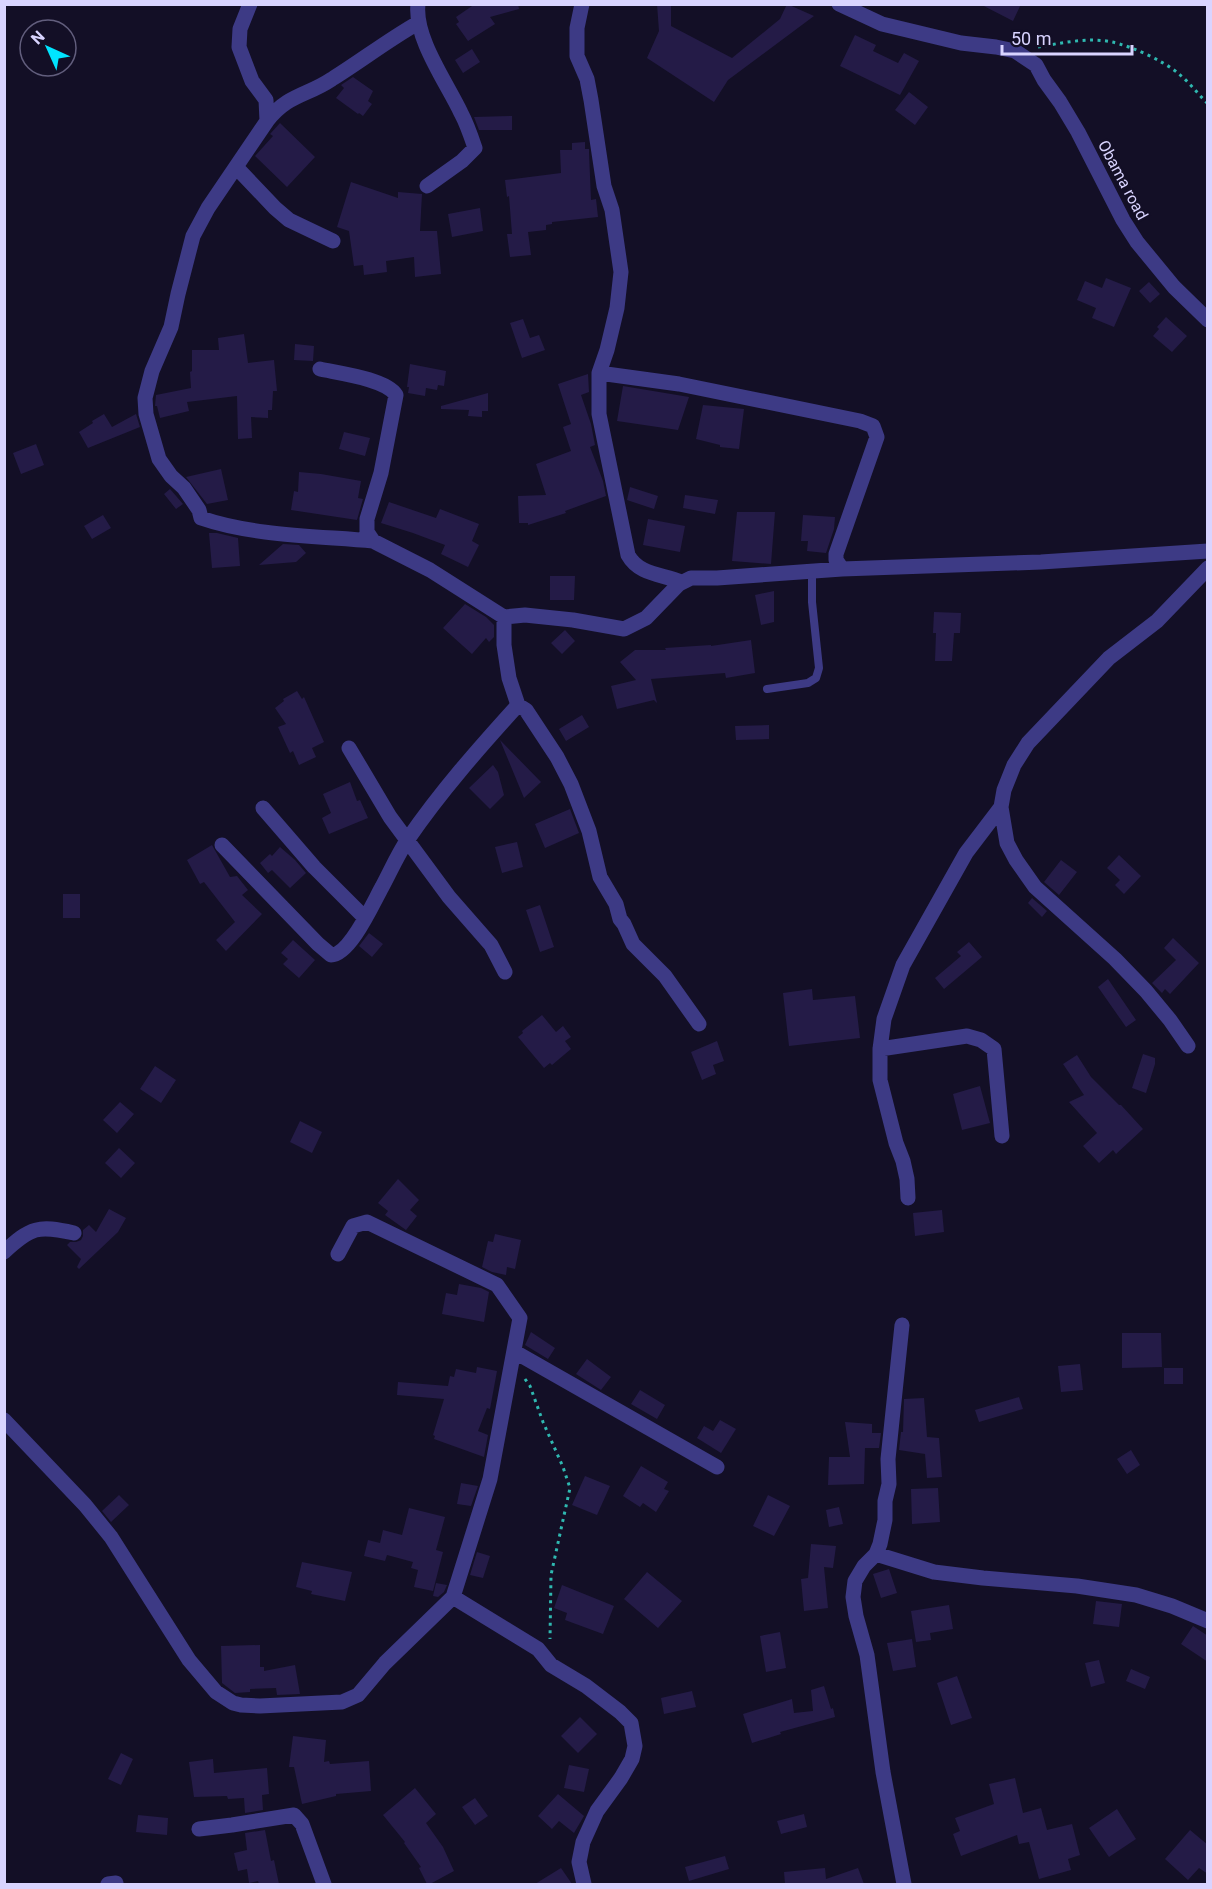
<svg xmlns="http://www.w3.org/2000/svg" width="1212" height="1889" font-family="Roboto,sans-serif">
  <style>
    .building { fill: #241b47 }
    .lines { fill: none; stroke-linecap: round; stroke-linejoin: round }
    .path { stroke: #2fb8b0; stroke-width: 3; stroke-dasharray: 3 4.5; stroke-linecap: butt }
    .service { stroke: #3d3a85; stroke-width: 8 }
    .minor { stroke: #3d3a85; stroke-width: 15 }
    .labels { text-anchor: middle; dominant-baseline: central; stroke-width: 4.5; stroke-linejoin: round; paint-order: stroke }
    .street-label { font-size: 16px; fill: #d9d4ff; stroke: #130f26 }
  </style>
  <rect width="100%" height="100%" fill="#130f26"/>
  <path class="building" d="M 475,4 L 518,4 L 519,9 L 490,17 L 495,24 L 468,41 L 456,24 L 459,22 L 456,17 Z
    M 657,4 L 671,4 L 671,26 L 732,58 L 780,19 L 787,4 L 814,16 L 728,80 L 714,102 L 647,58 L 659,31 Z
    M 980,4 L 1021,4 L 1013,21 Z
    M 855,35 L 876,45 L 873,51 L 898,63 L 904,53 L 919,61 L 900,95 L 840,66 Z
    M 472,49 L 480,62 L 463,73 L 455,60 Z
    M 353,77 L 373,91 L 368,101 L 372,104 L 363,116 L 359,113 L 358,114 L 336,98 L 344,88 L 341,85 Z
    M 909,92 L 928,107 L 915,125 L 895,110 Z
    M 512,116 L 512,130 L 479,130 L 474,117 Z
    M 280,123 L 315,157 L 287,187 L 255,156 L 273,136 L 270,134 Z
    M 585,142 L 585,149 L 589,149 L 589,152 L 591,200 L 596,199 L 598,217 L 552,222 L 552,224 L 546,225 L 546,230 L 528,232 L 531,255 L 510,257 L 507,234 L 512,234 L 509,196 L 507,197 L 505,180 L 561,173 L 560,150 L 572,150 L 572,143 Z
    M 351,182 L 398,198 L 398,192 L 422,194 L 420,231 L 437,231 L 441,274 L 415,277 L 414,257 L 386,261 L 387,272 L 364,275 L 363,265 L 354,266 L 349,231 L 337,227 Z
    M 480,208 L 483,231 L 452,237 L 448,214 Z
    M 1106,278 L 1131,288 L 1114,327 L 1092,318 L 1096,308 L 1077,300 L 1085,281 L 1102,288 Z
    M 1149,282 L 1160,294 L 1150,303 L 1139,291 Z
    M 1166,317 L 1187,336 L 1172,352 L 1153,336 L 1159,329 L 1157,327 Z
    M 523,319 L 530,338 L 539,335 L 545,350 L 522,358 L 510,323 Z
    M 244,334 L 248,363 L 274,360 L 277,391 L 273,391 L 272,410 L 268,410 L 268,418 L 251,417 L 252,438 L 238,439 L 237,396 L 187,402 L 189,411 L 160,418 L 157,406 L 155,406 L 156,395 L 191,388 L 190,372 L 192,371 L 192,350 L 219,350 L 218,338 Z
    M 295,344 L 314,346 L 313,361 L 294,360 Z
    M 410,364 L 446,371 L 444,386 L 438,385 L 437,390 L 426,388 L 425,396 L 408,393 L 409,387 L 407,387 Z
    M 588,374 L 589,392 L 581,395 L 591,424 L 595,445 L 590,447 L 603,481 L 606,496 L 565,511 L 566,513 L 528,525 L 528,523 L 519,523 L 518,496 L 546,495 L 536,464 L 571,451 L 563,427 L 571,424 L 558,384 Z
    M 623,386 L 689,397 L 678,430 L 617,421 Z
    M 488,393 L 488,411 L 482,411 L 482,417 L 468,416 L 469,410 L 441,409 L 441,406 Z
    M 703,405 L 744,409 L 739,449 L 720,447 L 720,445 L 696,439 Z
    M 104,414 L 112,427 L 136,414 L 140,427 L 88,448 L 79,432 L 93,423 L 92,421 Z
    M 344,432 L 370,438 L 365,456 L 339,449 Z
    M 36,444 L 44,465 L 21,474 L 13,453 Z
    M 221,469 L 228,500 L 207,504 L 186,477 Z
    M 299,472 L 321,474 L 361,481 L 358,498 L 363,499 L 357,520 L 291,510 L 294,491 L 298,492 Z
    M 630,487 L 658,496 L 654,509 L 627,500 Z
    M 170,489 L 183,504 L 176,509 L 164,494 Z
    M 685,495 L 718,500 L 715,514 L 683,508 Z
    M 389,502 L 436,518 L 440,509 L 479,524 L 472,541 L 479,545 L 468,567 L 441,554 L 445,545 L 413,533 L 381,523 Z
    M 737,512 L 775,512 L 771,564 L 732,561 Z
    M 103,515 L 111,528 L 92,539 L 84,526 Z
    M 803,515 L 835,517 L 834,529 L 826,553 L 807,551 L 808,541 L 801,541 Z
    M 648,519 L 685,526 L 680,552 L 643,545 Z
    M 209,533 L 217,533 L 238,538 L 240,566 L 212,568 Z
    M 283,544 L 299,545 L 306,553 L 296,562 L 259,565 Z
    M 550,576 L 575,576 L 574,600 L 550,600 Z
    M 774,591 L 774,622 L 761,625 L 755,595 Z
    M 465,604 L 486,617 L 494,625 L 494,637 L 489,642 L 486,638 L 472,654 L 443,628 Z
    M 934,612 L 961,613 L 960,633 L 954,633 L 952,661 L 935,661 L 936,633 L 933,633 Z
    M 565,630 L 575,641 L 562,654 L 551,643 Z
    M 751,640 L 755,673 L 726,678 L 725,673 L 651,679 L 657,703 L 654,700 L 617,709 L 611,686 L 636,680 L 620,662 L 635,650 L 666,650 L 665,648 L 711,645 L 711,646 Z
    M 297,691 L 302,699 L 304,697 L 324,742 L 312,748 L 316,757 L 299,765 L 293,751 L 290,753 L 278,727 L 286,724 L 275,708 L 284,701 L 283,699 Z
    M 582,715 L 589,727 L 566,741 L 559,729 Z
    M 769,725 L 769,739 L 736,740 L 735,726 Z
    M 500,740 L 541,782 L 524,798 Z
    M 493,765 L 498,772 L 504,795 L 490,809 L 469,788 Z
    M 350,782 L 357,801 L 360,800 L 368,818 L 329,834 L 322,818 L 331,813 L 323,794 Z
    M 570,809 L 579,833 L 545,848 L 535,824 Z
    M 517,842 L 523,867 L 502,873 L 495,847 Z
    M 212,845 L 230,877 L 237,876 L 248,890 L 242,895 L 262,914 L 226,951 L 216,940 L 235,922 L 204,882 L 200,884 L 187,860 Z
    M 280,847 L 295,860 L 306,873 L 290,888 L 272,870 L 268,873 L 260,863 L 270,854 L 272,856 Z
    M 1119,855 L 1141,876 L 1124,894 L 1115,885 L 1120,880 L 1107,868 Z
    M 1061,860 L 1077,872 L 1059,895 L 1044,882 Z
    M 63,894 L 80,894 L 80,918 L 63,918 Z
    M 1032,898 L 1047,911 L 1042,917 L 1028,903 Z
    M 540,905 L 554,947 L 540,952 L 526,910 Z
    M 369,933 L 383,944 L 372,957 L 359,946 Z
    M 1173,938 L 1199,963 L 1170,994 L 1165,989 L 1162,993 L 1152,983 L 1176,960 L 1164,948 Z
    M 293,940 L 315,960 L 299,978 L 283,964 L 288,959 L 281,953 Z
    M 969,942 L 982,957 L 944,989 L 935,978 L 961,956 L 957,952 Z
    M 1108,979 L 1136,1020 L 1126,1027 L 1098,987 Z
    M 812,989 L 813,1000 L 855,996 L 860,1038 L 789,1046 L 783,993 Z
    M 542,1015 L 556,1032 L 563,1026 L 571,1037 L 565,1041 L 571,1049 L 552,1065 L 550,1063 L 544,1068 L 518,1037 L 523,1033 L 522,1031 Z
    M 717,1041 L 724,1061 L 713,1065 L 716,1074 L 702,1080 L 691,1052 Z
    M 1143,1054 L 1155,1058 L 1155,1064 L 1146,1093 L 1132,1088 Z
    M 1077,1055 L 1091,1077 L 1119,1105 L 1121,1105 L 1143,1129 L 1116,1154 L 1113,1150 L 1099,1163 L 1083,1146 L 1097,1133 L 1069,1102 L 1084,1095 L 1063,1064 Z
    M 155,1066 L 176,1080 L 161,1103 L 140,1089 Z
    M 980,1086 L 990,1123 L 962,1130 L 953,1094 Z
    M 120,1102 L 134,1114 L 117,1133 L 103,1120 Z
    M 300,1121 L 322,1132 L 312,1153 L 290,1142 Z
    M 119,1148 L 135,1163 L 121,1178 L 105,1163 Z
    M 398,1179 L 419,1200 L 410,1210 L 417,1216 L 406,1230 L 385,1215 L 388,1211 L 378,1203 Z
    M 109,1209 L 126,1218 L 118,1232 L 79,1269 L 77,1267 L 81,1259 L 67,1245 L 70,1242 L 76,1242 L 81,1240 L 83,1236 L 83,1230 L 89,1225 L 96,1232 Z
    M 942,1210 L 944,1232 L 915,1236 L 913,1213 Z
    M 495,1234 L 521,1240 L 515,1269 L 507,1267 L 506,1275 L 492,1272 L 482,1267 L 488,1241 L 493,1242 Z
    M 459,1284 L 481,1288 L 489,1292 L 484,1322 L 442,1314 L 446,1293 L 457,1295 Z
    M 531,1332 L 555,1348 L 548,1359 L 525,1345 Z
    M 1122,1333 L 1161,1333 L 1162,1367 L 1122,1368 Z
    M 587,1359 L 611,1377 L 601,1390 L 576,1374 Z
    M 1080,1364 L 1083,1390 L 1061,1392 L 1058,1366 Z
    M 477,1367 L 497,1371 L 490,1409 L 487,1408 L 478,1431 L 488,1435 L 484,1457 L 434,1439 L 435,1436 L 433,1435 L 444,1399 L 397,1395 L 398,1382 L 448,1386 L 450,1376 L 454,1377 L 456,1369 L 476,1373 Z
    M 1164,1368 L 1183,1368 L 1183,1384 L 1164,1384 Z
    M 640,1390 L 665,1405 L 657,1419 L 631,1404 Z
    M 1019,1397 L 1023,1409 L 979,1422 L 975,1410 Z
    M 924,1398 L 927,1437 L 939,1438 L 942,1477 L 927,1478 L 925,1454 L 899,1450 L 901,1432 L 903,1432 L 904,1399 Z
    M 720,1420 L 736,1429 L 721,1453 L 697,1438 L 704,1426 L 713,1431 Z
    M 845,1422 L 872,1424 L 872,1433 L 881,1433 L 879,1448 L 865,1448 L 864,1484 L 828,1485 L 829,1457 L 850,1457 Z
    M 1131,1450 L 1140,1465 L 1127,1474 L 1117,1459 Z
    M 641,1466 L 668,1482 L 664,1489 L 669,1491 L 656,1512 L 643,1503 L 640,1507 L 623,1496 Z
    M 585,1476 L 610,1486 L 597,1515 L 572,1505 Z
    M 461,1483 L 478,1486 L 471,1506 L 457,1504 Z
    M 938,1488 L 940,1522 L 912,1524 L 911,1489 Z
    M 119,1495 L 129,1505 L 111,1522 L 102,1511 Z
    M 768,1495 L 790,1506 L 774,1536 L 753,1526 Z
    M 839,1507 L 843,1524 L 829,1527 L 826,1510 Z
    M 409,1508 L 445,1517 L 436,1550 L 443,1552 L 433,1591 L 414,1587 L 418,1570 L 411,1568 L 413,1562 L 387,1555 L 385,1561 L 364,1556 L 368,1540 L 380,1543 L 383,1530 L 402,1535 Z
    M 811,1544 L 836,1546 L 833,1568 L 824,1567 L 828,1608 L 804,1611 L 801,1579 L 808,1578 Z
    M 477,1552 L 490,1556 L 483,1578 L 470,1575 Z
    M 302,1562 L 352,1572 L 345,1601 L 311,1594 L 312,1591 L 296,1587 Z
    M 889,1569 L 897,1593 L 881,1598 L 873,1574 Z
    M 647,1572 L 682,1601 L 658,1628 L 624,1599 Z
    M 436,1583 L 447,1585 L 444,1592 L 438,1597 L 433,1596 Z
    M 562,1585 L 614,1606 L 603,1634 L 565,1620 L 567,1613 L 554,1608 Z
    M 1096,1601 L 1122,1604 L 1119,1627 L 1093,1624 Z
    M 949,1605 L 953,1629 L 930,1633 L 931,1640 L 916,1642 L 911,1611 Z
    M 1193,1626 L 1208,1636 L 1208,1662 L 1181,1644 Z
    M 780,1632 L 786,1668 L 766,1672 L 760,1636 Z
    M 912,1639 L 916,1667 L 893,1671 L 887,1643 Z
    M 260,1645 L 260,1667 L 264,1667 L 264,1671 L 295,1665 L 300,1694 L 277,1695 L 276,1688 L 250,1689 L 250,1692 L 235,1693 L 222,1683 L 221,1646 Z
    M 1099,1660 L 1105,1683 L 1091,1687 L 1085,1663 Z
    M 1131,1669 L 1150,1677 L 1145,1689 L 1126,1681 Z
    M 957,1676 L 972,1718 L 951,1725 L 937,1683 Z
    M 824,1686 L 831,1709 L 833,1708 L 835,1717 L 780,1732 L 781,1734 L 752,1743 L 743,1714 L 792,1699 L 794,1713 L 813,1711 L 811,1690 Z
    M 692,1691 L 696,1707 L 664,1714 L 661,1698 Z
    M 580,1717 L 597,1734 L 578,1753 L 561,1736 Z
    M 293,1736 L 326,1740 L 324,1762 L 329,1761 L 330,1764 L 369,1761 L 371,1791 L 336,1794 L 336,1796 L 302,1804 L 294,1767 L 289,1767 Z
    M 121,1753 L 133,1759 L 121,1785 L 108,1779 Z
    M 213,1759 L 214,1773 L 267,1768 L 269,1794 L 262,1795 L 263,1810 L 245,1813 L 244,1798 L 228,1799 L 227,1796 L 194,1797 L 189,1762 Z
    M 569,1765 L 589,1769 L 584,1792 L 564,1788 Z
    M 1015,1778 L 1023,1813 L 1041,1808 L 1047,1830 L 1072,1824 L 1080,1855 L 1068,1859 L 1071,1870 L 1039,1879 L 1029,1842 L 1019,1844 L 1017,1835 L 961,1856 L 953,1834 L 960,1831 L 955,1818 L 994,1804 L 989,1784 Z
    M 415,1788 L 436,1814 L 426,1823 L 443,1847 L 454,1871 L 430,1884 L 427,1884 L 419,1868 L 421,1867 L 404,1843 L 405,1842 L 383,1815 Z
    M 558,1794 L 584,1816 L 574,1833 L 559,1821 L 552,1829 L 538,1816 Z
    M 475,1798 L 488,1816 L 475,1825 L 462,1807 Z
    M 1117,1809 L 1136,1839 L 1109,1857 L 1089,1828 Z
    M 804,1814 L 807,1827 L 781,1834 L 777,1821 Z
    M 138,1815 L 168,1818 L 167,1835 L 136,1832 Z
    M 265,1830 L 271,1861 L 274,1860 L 279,1884 L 259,1884 L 258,1881 L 249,1883 L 247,1869 L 238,1871 L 234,1853 L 247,1850 L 245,1833 Z
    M 1190,1830 L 1208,1845 L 1208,1874 L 1199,1868 L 1188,1880 L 1165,1859 Z
    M 725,1856 L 729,1869 L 689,1881 L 685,1867 Z
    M 561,1868 L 572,1884 L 535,1884 Z
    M 825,1868 L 826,1879 L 858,1868 L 864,1884 L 785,1884 L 784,1872 Z"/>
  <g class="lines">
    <path class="path" d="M 1038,47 C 1061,43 1089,37 1112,42 C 1131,46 1164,61 1179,74 C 1189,82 1198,94 1208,104
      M 525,1379 L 530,1386 L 543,1422 L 563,1467 L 570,1488 L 551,1575 L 550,1639"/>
    <path class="service" d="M 767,689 L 808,683 L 816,678 L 819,668 L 812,602 L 812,571"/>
    <path class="minor" d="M 250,4 L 240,29 L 239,47 L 252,81 L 266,100 L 267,121
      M 418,4 C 414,38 447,83 461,113 C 467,124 471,136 475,148 L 462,161 L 427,186
      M 582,4 L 577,28 L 577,56 L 587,79 L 591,100 L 604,186 L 612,210 L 621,272 L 617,308 L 607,350 L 599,373 L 599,414 L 628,555 C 639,575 662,574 681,582
      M 839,4 L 882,24 L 961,43 L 996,47 L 1015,51 L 1036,65 L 1044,80 L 1060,102 L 1078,132 L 1123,220 L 1137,242 L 1174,287 L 1208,320
      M 237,168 L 275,208 L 289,220 L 333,241
      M 320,369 C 338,373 386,379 396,395 L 381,473 L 367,519 L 367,532 L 373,541 L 430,570 L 504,617 L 525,615 L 573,620 L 624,629 L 646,618 L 679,584 L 691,578 L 717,578 L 842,569 L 1041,562 L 1208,551
      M 599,373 L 679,384 L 860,421 L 873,426 L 877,437 L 836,554 L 836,560 L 842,569
      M 373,541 C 318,536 253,536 201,518 L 199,510 L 184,488 L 171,476 L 159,459 L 146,414 L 145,398 L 152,371 L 171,327 L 178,294 L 193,236 L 208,208 L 267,121 C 288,94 307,96 332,79 C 361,61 388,40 418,23
      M 504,617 L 504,645 L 509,678 L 518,705 L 526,710 L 557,757 L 571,784 L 589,831 L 600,877 L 616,904 L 620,919 L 624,924 L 633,944 L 665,976 L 699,1024
      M 349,748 L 390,817 L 449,897 L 491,945 L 505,972
      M 263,808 L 314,867 L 365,918
      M 222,845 L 318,944 L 331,955 C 350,955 373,903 382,887 C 390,872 398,854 408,839 C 441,791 479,748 518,705
      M 1188,1046 L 1170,1020 L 1146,991 L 1115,959 L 1035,887 L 1016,860 L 1007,843 L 1001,807 L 1004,790 L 1014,765 L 1028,743 L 1109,658 L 1157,621 L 1208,568
      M 880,1049 L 967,1036 L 981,1040 L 994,1049 L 1002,1136
      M 908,1198 L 907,1179 L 903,1161 L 896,1143 L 880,1080 L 880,1049 L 884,1019 L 903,965 L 966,853 L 1001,807
      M 4,1252 C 31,1227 38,1225 74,1233
      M 338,1254 L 353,1226 L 367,1222 L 497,1285 L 520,1318 L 490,1479 L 453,1597 L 538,1649 L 551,1665 L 586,1686 L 620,1712 L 631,1723 L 635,1746 L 632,1759 L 621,1778 L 597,1811 L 583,1842 L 579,1862 L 584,1884
      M 902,1325 L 888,1459 L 889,1484 L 885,1501 L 885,1520 L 880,1544 L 876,1554 L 864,1566 L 855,1581 L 853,1597 L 856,1616 L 867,1655 L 883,1772 L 904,1884
      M 515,1352 L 717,1467
      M 4,1420 L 85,1505 L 111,1537 L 189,1660 L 216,1692 L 233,1703 L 241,1705 L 260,1706 L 342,1702 L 358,1695 L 385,1663 L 453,1597
      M 876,1554 L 934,1572 L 983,1578 L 1077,1586 L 1136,1595 L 1172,1606 L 1208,1621
      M 199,1829 L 232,1825 L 294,1815 L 302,1824 L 324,1884
      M 108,1884 L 116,1883"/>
  </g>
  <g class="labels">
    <g class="street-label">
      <text transform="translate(1123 180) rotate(62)">Obama road</text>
    </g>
  </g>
  <rect width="1212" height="1889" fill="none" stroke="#d9d4ff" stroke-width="12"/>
  <g transform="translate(48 48) rotate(315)"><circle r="28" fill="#130f26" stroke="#625e7d" stroke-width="1.5"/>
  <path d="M0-4.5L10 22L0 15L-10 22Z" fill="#00e5ff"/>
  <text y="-9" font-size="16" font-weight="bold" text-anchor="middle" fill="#d9d4ff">N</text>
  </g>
  <path d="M1002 45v9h130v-9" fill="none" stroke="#d9d4ff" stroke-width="3"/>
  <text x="1011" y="45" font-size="18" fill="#d9d4ff" stroke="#130f26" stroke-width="4.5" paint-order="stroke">50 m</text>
</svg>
